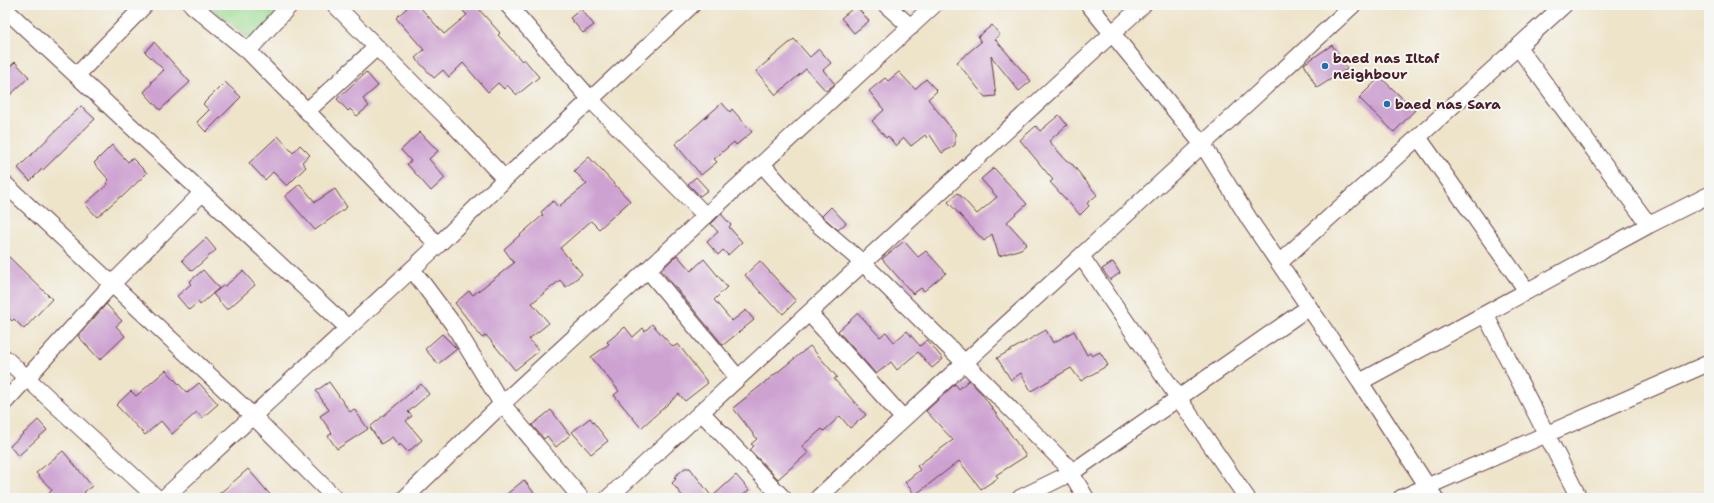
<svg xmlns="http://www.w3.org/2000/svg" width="1714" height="503" font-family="'Shantell Sans',sans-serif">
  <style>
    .green { fill: #9bdb92; stroke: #727d5e }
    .building { fill: #cda2d1 }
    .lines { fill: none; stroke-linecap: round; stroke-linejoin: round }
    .street-casing { stroke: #633d43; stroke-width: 18 }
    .street { stroke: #fff; stroke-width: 16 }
    .poi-dot { fill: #1f6fb2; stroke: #f6f6f2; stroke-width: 1.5 }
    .labels { text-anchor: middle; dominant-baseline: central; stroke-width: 4; stroke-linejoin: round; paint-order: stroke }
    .poi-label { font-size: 14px; font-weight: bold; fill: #4a1f2b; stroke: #f6f6f2; text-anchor: start }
  </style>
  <rect width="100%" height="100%" fill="#f6f6f2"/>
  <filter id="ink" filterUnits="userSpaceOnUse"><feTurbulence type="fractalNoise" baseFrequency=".025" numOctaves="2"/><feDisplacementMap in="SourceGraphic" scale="8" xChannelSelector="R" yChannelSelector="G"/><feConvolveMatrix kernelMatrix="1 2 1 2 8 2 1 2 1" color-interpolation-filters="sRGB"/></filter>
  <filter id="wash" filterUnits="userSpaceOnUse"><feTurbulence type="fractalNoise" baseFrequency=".012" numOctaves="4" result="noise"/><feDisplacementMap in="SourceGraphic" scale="16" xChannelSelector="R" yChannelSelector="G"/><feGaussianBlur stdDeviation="0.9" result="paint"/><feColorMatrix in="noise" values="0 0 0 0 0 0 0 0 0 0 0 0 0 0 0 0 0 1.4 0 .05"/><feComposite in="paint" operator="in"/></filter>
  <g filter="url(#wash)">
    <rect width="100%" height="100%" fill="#eee4ca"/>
    <path class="green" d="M 208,5 L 289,5 L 255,43 Z"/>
    <g id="blocks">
      <path class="building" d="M 410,5 L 418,5 L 444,34 L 467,15 L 463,11 L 470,5 L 475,5 L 500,33 L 498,35 L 522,61 L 524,59 L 539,77 L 517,95 L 507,85 L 504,89 L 498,83 L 488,92 L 463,63 L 449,77 L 443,70 L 434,78 L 415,58 L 424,50 L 396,18 Z
        M 856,6 L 869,21 L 854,33 L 841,18 Z
        M 581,9 L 594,25 L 583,33 L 570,18 Z
        M 992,25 L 1000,35 L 995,39 L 1031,81 L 1019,91 L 991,56 L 996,96 L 985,97 L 957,62 L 981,42 L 978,37 Z
        M 794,39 L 810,57 L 819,49 L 831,63 L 823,70 L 835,84 L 826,91 L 806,69 L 776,95 L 756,71 Z
        M 154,42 L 190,82 L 160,110 L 144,92 L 152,83 L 151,82 L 164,70 L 145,52 Z
        M 1332,45 L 1347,69 L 1317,88 L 1304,64 Z
        M 15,62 L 29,77 L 5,100 L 5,71 Z
        M 366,72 L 378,86 L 363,99 L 369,106 L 357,116 L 350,109 L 348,111 L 337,99 Z
        M 899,72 L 915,89 L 926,79 L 937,91 L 928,99 L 955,133 L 955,145 L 942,153 L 930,135 L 927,138 L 925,135 L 911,146 L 904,138 L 896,146 L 888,136 L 886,138 L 872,121 L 884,110 L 869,91 L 885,78 L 888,81 Z
        M 1380,77 L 1415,110 L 1394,132 L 1359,98 Z
        M 225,82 L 241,97 L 206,132 L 197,122 L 209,110 L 203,104 Z
        M 722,103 L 730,112 L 732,109 L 752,132 L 736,145 L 734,142 L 714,159 L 717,162 L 701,175 L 675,144 Z
        M 81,106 L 95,119 L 43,170 L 42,169 L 30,181 L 18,168 Z
        M 1059,115 L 1067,125 L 1049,141 L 1065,159 L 1071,164 L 1072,164 L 1097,195 L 1087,203 L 1089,206 L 1080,215 L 1050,182 L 1053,180 L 1020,140 L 1036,126 L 1040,131 Z
        M 420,132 L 438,151 L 429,159 L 445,178 L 431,191 L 407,164 L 411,161 L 401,150 Z
        M 278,136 L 293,153 L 300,145 L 310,155 L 302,162 L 306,167 L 287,186 L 273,172 L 265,180 L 249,163 Z
        M 112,145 L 128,162 L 132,158 L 147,173 L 122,197 L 121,196 L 97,217 L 85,204 L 108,184 L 107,182 L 109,180 L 94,163 Z
        M 589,157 L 630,201 L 599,229 L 591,221 L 560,248 L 582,274 L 566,287 L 560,280 L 532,303 L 549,323 L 529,339 L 539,351 L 515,370 L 486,335 L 482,338 L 455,303 L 469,291 L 473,295 L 514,263 L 504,249 L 543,215 L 541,212 L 553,201 L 558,207 L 587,184 L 574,171 Z
        M 994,168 L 1027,204 L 1007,222 L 1027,244 L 1021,249 L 999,256 L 992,234 L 984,241 L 948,202 L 958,193 L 977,214 L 997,197 L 981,179 Z
        M 696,177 L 708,190 L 700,196 L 688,184 Z
        M 300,184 L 315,202 L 335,189 L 347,207 L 315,230 L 285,196 Z
        M 831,207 L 846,223 L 838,230 L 822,216 Z
        M 721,214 L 731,225 L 729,227 L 742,242 L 728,255 L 723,250 L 718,255 L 707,242 L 718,232 L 711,224 Z
        M 206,238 L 216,250 L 192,271 L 182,260 Z
        M 904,241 L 918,257 L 926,251 L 946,273 L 924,291 L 921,288 L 913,294 L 882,259 Z
        M 5,253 L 52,299 L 24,329 L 14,319 L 12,321 L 5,314 Z
        M 677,255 L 691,271 L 704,259 L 727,287 L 714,300 L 732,321 L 746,310 L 754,320 L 723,345 L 661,270 Z
        M 760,261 L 796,301 L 783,314 L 775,305 L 773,306 L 745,275 Z
        M 1113,262 L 1120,273 L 1110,280 L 1102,269 Z
        M 203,270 L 219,288 L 200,305 L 198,302 L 189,310 L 177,296 L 191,284 L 189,282 Z
        M 243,271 L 255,285 L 227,310 L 213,294 L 224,285 L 225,286 Z
        M 109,301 L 106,304 L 122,321 L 116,326 L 125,336 L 100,360 L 78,336 Z
        M 858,313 L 880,337 L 886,332 L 894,342 L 907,331 L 920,346 L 927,340 L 943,359 L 932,368 L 918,352 L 897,370 L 891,362 L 876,374 L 838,331 Z
        M 652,324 L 673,347 L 678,344 L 708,383 L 685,401 L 679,394 L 641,428 L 614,395 L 619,391 L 591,357 L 609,344 L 607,342 L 625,327 L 633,337 L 643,328 L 645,331 Z
        M 1046,330 L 1053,343 L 1074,331 L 1087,355 L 1090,353 L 1092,356 L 1100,352 L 1108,365 L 1081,381 L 1071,368 L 1031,391 L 1021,373 L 1011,380 L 997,358 Z
        M 442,334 L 457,349 L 438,364 L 425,349 Z
        M 810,346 L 837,377 L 834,379 L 866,415 L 850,428 L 840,416 L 824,431 L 822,429 L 802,446 L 808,453 L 778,479 L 750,450 L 754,446 L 751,444 L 757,439 L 733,408 Z
        M 166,370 L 187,393 L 199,383 L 218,404 L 202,418 L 197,412 L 172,434 L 161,421 L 145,435 L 116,405 L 131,391 L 136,396 Z
        M 969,380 L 982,394 L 1026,456 L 996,475 L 998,478 L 981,489 L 959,461 L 915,495 L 905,482 L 920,470 L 917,466 L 953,440 L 926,411 L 955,384 L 959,389 Z
        M 329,382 L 350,412 L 354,409 L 368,429 L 337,449 L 328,436 L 332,433 L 320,416 L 329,410 L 316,391 Z
        M 421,384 L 429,394 L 408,412 L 412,416 L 406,421 L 422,440 L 408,452 L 400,444 L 399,446 L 392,437 L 381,444 L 370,427 Z
        M 551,410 L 570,435 L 556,447 L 547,436 L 544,439 L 532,425 Z
        M 590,418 L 608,441 L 591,454 L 572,432 Z
        M 38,420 L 47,430 L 18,456 L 10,446 Z
        M 63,451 L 92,486 L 84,492 L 89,498 L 44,498 L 52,490 L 36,473 Z
        M 685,468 L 690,468 L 712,497 L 736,475 L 749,490 L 740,498 L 684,498 L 672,483 L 676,479 L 674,477 Z
        M 248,469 L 273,498 L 214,498 L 232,483 Z
        M 524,480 L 538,498 L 502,498 Z"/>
    </g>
  </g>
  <g filter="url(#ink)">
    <use href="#blocks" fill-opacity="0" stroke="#633d43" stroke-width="1"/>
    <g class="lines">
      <defs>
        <path id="street" d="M 192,5 L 248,51 L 438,245
          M 335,5 L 455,126 L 505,179
          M 508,5 L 591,100 L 706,216
          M 886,5 L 911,27
          M 1089,5 L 1203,145 L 1251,222 L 1360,382 L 1435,498
          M 5,9 L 348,328
          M 1518,47 L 1649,225
          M 248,51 L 290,5
          M 77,75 L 145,5
          M 307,111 L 377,47
          M 1418,137 L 1527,291
          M 762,164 L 808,216 L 863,263 L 964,362 L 1067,466 L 1086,498
          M 5,184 L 253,416 L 335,498
          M 1081,256 L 1247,498
          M 1279,263 L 1564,5
          M 412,269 L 453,324 L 502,404 L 581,498
          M 648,270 L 738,378
          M 809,313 L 903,418
          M 1485,314 L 1579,498
          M 5,358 L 157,498
          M 1360,382 L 1649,225 L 1709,195
          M 5,402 L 112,284 L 202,193
          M 701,412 L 783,498
          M 164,498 L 438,245 L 505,179 L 692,5
          M 405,498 L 502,404 L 934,5
          M 608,498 L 1143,5
          M 818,498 C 995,333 1176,171 1353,5
          M 1020,498 L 1071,473 L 1309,307
          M 1401,498 L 1709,363"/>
      </defs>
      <use href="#street" class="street-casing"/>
      <use href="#street" class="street"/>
    </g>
  </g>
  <g class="poi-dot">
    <circle cx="1325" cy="66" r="4"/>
    <circle cx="1387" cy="104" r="4"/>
  </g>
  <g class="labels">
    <g class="poi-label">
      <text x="1333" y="58">baed nas Iltaf<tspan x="1333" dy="16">neighbour</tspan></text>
      <text x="1395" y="104">baed nas Sara</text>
    </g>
  </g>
  <rect width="1714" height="503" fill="none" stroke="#f6f6f2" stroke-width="20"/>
</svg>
